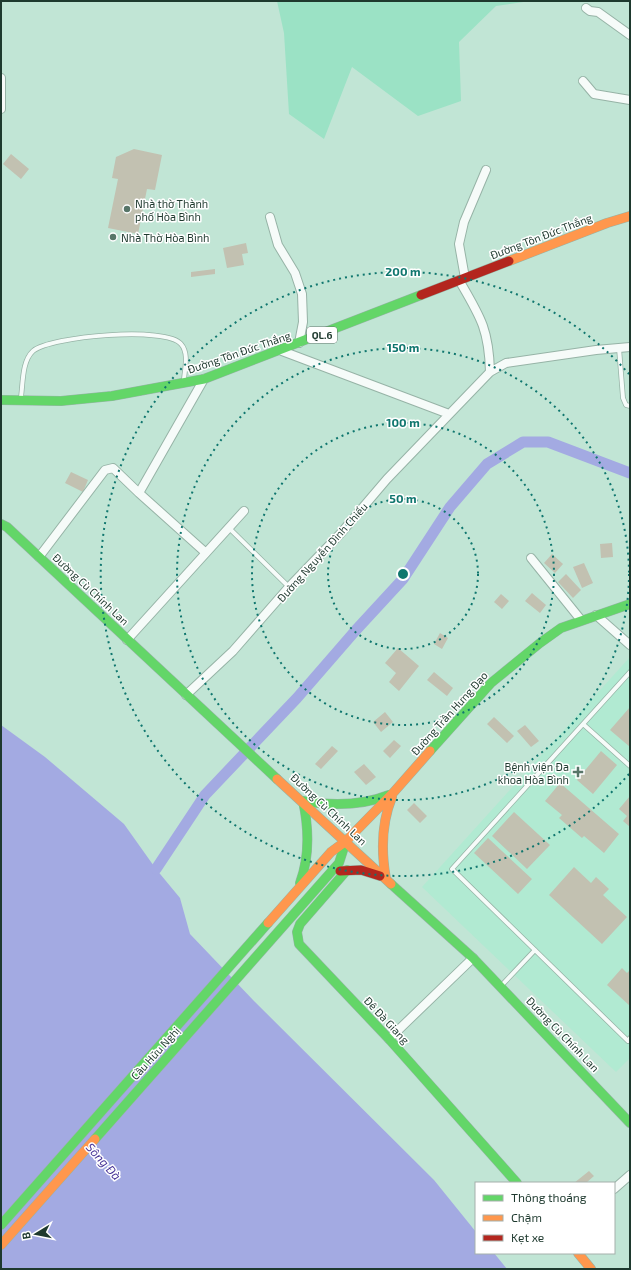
<svg xmlns="http://www.w3.org/2000/svg" width="631" height="1270" font-family="'Exo 2',sans-serif">
  <style>
    .built { fill: #b1ead2 }
    .green { fill: #9be2c5 }
    .water { fill: #a3aae2 }
    .lines { fill: none; stroke-linecap: round; stroke-linejoin: round }
    .canal { stroke: #a3aae2; stroke-width: 11 }
    .building { fill: #c2c1b1 }
    .lane-casing { stroke: #96b3a6; stroke-width: 5.5 }
    .street-casing { stroke: #96b3a6; stroke-width: 10 }
    .fast-casing { stroke: #96b3a6; stroke-width: 10 }
    .slow-casing { stroke: #96b3a6; stroke-width: 10 }
    .jam-casing { stroke: #96b3a6; stroke-width: 10 }
    .lane { stroke: #f6fbf9; stroke-width: 4 }
    .street { stroke: #f6fbf9; stroke-width: 8 }
    .fast { stroke: #63d668; stroke-width: 9 }
    .slow { stroke: #ff974d; stroke-width: 9 }
    .jam { stroke: #b3261e; stroke-width: 9 }
    .ring { fill: none; stroke: #0f766e; stroke-width: 2; stroke-dasharray: 2 4 }
    .poi-dot { fill: #577568; stroke: #fff; stroke-width: 1.5 }
    .labels { text-anchor: middle; dominant-baseline: central; stroke-width: 3; stroke-linejoin: round; paint-order: stroke }
    .shield { fill: #fff; stroke: #62746d; stroke-width: 1 }
    .shield-label { font-size: 10px; font-weight: bold; fill: #1e392e }
    .poi-label { font-size: 11px; fill: #1e392e; stroke: #fff; text-anchor: start }
    .street-label { font-size: 11px; fill: #1e392e; stroke: #fff }
    .water-label { font-size: 12px; font-style: italic; fill: #453196; stroke: #fff }
    .centre { fill: #0f766e; stroke: #fff; stroke-width: 2 }
    .ring-label { font-size: 12px; text-anchor: middle; font-weight: bold; fill: #0f766e; stroke: #fff; stroke-width: 3; stroke-linejoin: round; paint-order: stroke }
  </style>
  <rect width="100%" height="100%" fill="#c1e5d5"/>
  <path class="built" d="M 630,657 L 630,1058 L 616,1072 L 422,887 Z"/>
  <path class="green" d="M 277,1 L 530,1 L 496,6 L 459,42 L 461,101 L 418,116 L 352,67 L 324,139 L 289,114 L 284,33 Z"/>
  <path class="water" d="M 1,725 L 45,757 L 124,824 L 156,869 L 180,898 L 190,934 L 254,1001 L 434,1180 L 476,1232 L 476,1253 L 494,1253 L 507,1269 L 1,1269 Z"/>
  <g class="lines">
    <path class="canal" d="M 156,869 L 205,795 L 297,698 L 356,630 L 403,579 L 450,507 L 487,464 L 523,442 L 548,442 L 630,473"/>
  </g>
  <path class="building" d="M 134,149 L 162,155 L 155,190 L 147,189 L 138,234 L 108,228 L 118,179 L 112,178 L 116,157 Z
    M 11,154 L 29,169 L 21,179 L 3,164 Z
    M 246,243 L 248,253 L 242,254 L 244,265 L 227,268 L 223,248 Z
    M 215,269 L 215,274 L 191,277 L 191,272 Z
    M 71,472 L 88,480 L 83,492 L 65,483 Z
    M 612,543 L 613,557 L 601,558 L 600,544 Z
    M 552,554 L 563,564 L 555,573 L 544,563 Z
    M 584,563 L 593,583 L 582,588 L 573,567 Z
    M 566,574 L 581,590 L 573,598 L 558,582 Z
    M 532,593 L 546,605 L 540,613 L 525,601 Z
    M 501,594 L 509,601 L 502,609 L 494,602 Z
    M 440,633 L 448,638 L 442,649 L 434,644 Z
    M 398,648 L 419,666 L 399,691 L 389,682 L 396,673 L 385,663 Z
    M 434,672 L 453,688 L 447,696 L 427,680 Z
    M 630,707 L 630,747 L 610,730 Z
    M 385,712 L 393,722 L 381,732 L 373,722 Z
    M 494,717 L 514,736 L 507,743 L 487,724 Z
    M 525,725 L 539,741 L 531,747 L 517,731 Z
    M 394,740 L 401,746 L 390,758 L 383,751 Z
    M 332,746 L 338,751 L 321,769 L 315,764 Z
    M 601,751 L 617,765 L 593,794 L 577,780 Z
    M 364,764 L 376,777 L 366,785 L 354,772 Z
    M 560,783 L 619,834 L 604,853 L 584,836 L 582,838 L 559,818 L 562,815 L 545,801 Z
    M 630,796 L 630,827 L 623,821 L 627,816 L 619,809 Z
    M 414,803 L 427,816 L 420,823 L 407,810 Z
    M 514,812 L 550,845 L 527,869 L 492,836 Z
    M 488,838 L 532,879 L 518,894 L 474,853 Z
    M 574,867 L 591,883 L 596,877 L 609,889 L 603,895 L 627,917 L 602,944 L 549,895 Z
    M 622,968 L 627,973 L 630,970 L 630,1006 L 607,985 Z
    M 589,1171 L 594,1176 L 586,1183 L 574,1183 Z"/>
  <g class="lines">
    <defs>
      <path id="lane" d="M 619,348 L 623,398 L 626,405 L 630,406
        M 21,397 C 23,383 22,361 33,351 C 51,336 167,326 181,344 C 189,353 185,368 184,379
        M 229,528 L 289,587
        M 630,672 L 452,869 L 628,1041 L 630,1038
        M 583,724 L 630,766
        M 501,986 L 535,950"/>
      <path id="street" d="M 586,8 L 590,11 L 598,12 L 630,35
        M 1,78 L 1,109
        M 583,81 L 594,94 L 630,100
        M 270,217 L 278,245 L 295,273 L 302,294 L 303,322 L 299,343
        M 465,278 L 459,244 L 464,222 L 486,170
        M 459,280 C 480,316 489,329 490,372
        M 282,351 L 449,414
        M 139,493 L 206,553
        M 39,557 L 105,470 L 113,468 L 139,493 L 204,379
        M 531,558 L 581,620
        M 596,615 L 630,645
        M 127,640 L 244,511
        M 186,695 L 233,651 L 289,587 L 341,533 L 387,479 L 490,372 L 506,363 L 596,350 L 630,347
        M 389,1039 L 473,958
        M 614,1189 L 630,1175"/>
      <path id="fast" d="M 1,400 L 61,401 L 112,396 L 204,379 L 421,295
        M 1,524 L 7,527 L 277,779
        M 430,751 L 491,683 L 540,643 L 561,628 L 630,604
        M 347,870 L 300,924 L 297,932 L 299,944 L 389,1039 L 517,1183
        M 300,883 C 310,856 309,829 303,801 C 333,806 361,806 389,795
        M 391,884 L 473,958 L 630,1123
        M 95,1139 L 339,863 L 346,841
        M 1,1225 L 268,923"/>
      <path id="slow" d="M 509,261 L 607,223 L 630,216
        M 277,779 L 391,884
        M 386,879 C 381,851 381,824 392,797
        M 268,923 L 331,852 L 346,841 L 393,793 L 430,751
        M 1,1245 L 95,1139
        M 578,1253 L 591,1269"/>
      <path id="jam" d="M 421,295 L 509,261
        M 340,871 L 361,870 L 380,876"/>
    </defs>
    <use href="#lane" class="lane-casing"/>
    <use href="#street" class="street-casing"/>
    <use href="#fast" class="fast-casing"/>
    <use href="#slow" class="slow-casing"/>
    <use href="#jam" class="jam-casing"/>
    <use href="#lane" class="lane"/>
    <use href="#street" class="street"/>
    <use href="#fast" class="fast"/>
    <use href="#slow" class="slow"/>
    <use href="#jam" class="jam"/>
  </g>
  <g class="ring">
    <circle cx="403" cy="574" r="75"/>
    <circle cx="403" cy="574" r="151"/>
    <circle cx="403" cy="574" r="226"/>
    <path d="M629 774A302 302 0 1 1 629 374"/>
  </g>
  <g class="poi-dot">
    <circle cx="127" cy="209" r="4"/>
    <circle cx="113" cy="237" r="4"/>
    <path d="M576 766h4v4h4v4h-4v4h-4v-4h-4v-4h4z"/>
  </g>
  <g class="labels">
    <rect class="shield" x="307" y="327" width="30" height="16" rx="3"/>
    <g class="shield-label">
      <text x="322" y="335">QL.6</text>
    </g>
    <g class="poi-label">
      <text x="135" y="203">Nhà thờ Thành<tspan x="135" dy="13">phố Hòa Bình</tspan></text>
      <text x="121" y="237">Nhà Thờ Hòa Bình</text>
      <text x="569" y="766" text-anchor="end">Bệnh viện Đa<tspan x="569" dy="13">khoa Hòa Bình</tspan></text>
    </g>
    <g class="street-label">
      <text transform="translate(541 236) rotate(-21)">Đường Tôn Đức Thắng</text>
      <text transform="translate(239 352) rotate(-19)">Đường Tôn Đức Thắng</text>
      <text transform="translate(322 552) rotate(-48)">Đường Nguyễn Đình Chiểu</text>
      <text transform="translate(91 589) rotate(43)">Đường Cù Chính Lan</text>
      <text transform="translate(449 713) rotate(-48)">Đường Trần Hưng Đạo</text>
      <text transform="translate(329 809) rotate(43)">Đường Cù Chính Lan</text>
      <text transform="translate(387 1020) rotate(47)">Đê Đà Giang</text>
      <text transform="translate(563 1034) rotate(46)">Đường Cù Chính Lan</text>
      <text transform="translate(155 1053) rotate(-48)">Cầu Hữu Nghị</text>
    </g>
    <g class="water-label">
      <text transform="translate(104 1161) rotate(48)">Sông Đà</text>
    </g>
  </g>
  <circle cx="403" cy="574" r="6" class="centre"/>
  <g class="ring-label">
    <text x="403" y="276">200 m</text>
    <text x="403" y="352">150 m</text>
    <text x="403" y="427">100 m</text>
    <text x="403" y="503">50 m</text>
  </g>
  <rect width="631" height="1270" fill="none" stroke="#1e392e" stroke-width="4"/>
  <rect x="475" y="1182" width="140" height="72" fill="#ffffff" stroke="#a5b0ab"/>
  <rect x="483" y="1195" width="20" height="6" fill="#63d668" stroke="#a5b0ab"/>
  <text x="511" y="1202" font-size="12" fill="#1e392e">Thông thoáng</text>
  <rect x="483" y="1215" width="20" height="6" fill="#ff974d" stroke="#a5b0ab"/>
  <text x="511" y="1222" font-size="12" fill="#1e392e">Chậm</text>
  <rect x="483" y="1235" width="20" height="6" fill="#b3261e" stroke="#a5b0ab"/>
  <text x="511" y="1242" font-size="12" fill="#1e392e">Kẹt xe</text>
  <g transform="translate(36 1234) rotate(260)" stroke="#ffffff" stroke-width="3" paint-order="stroke">
  <path d="M0-3L7 15L0 10L-7 15Z" fill="#1e392e"/>
  <text y="-6" font-size="11" font-weight="bold" text-anchor="middle" fill="#1e392e">B</text>
  </g>
</svg>
